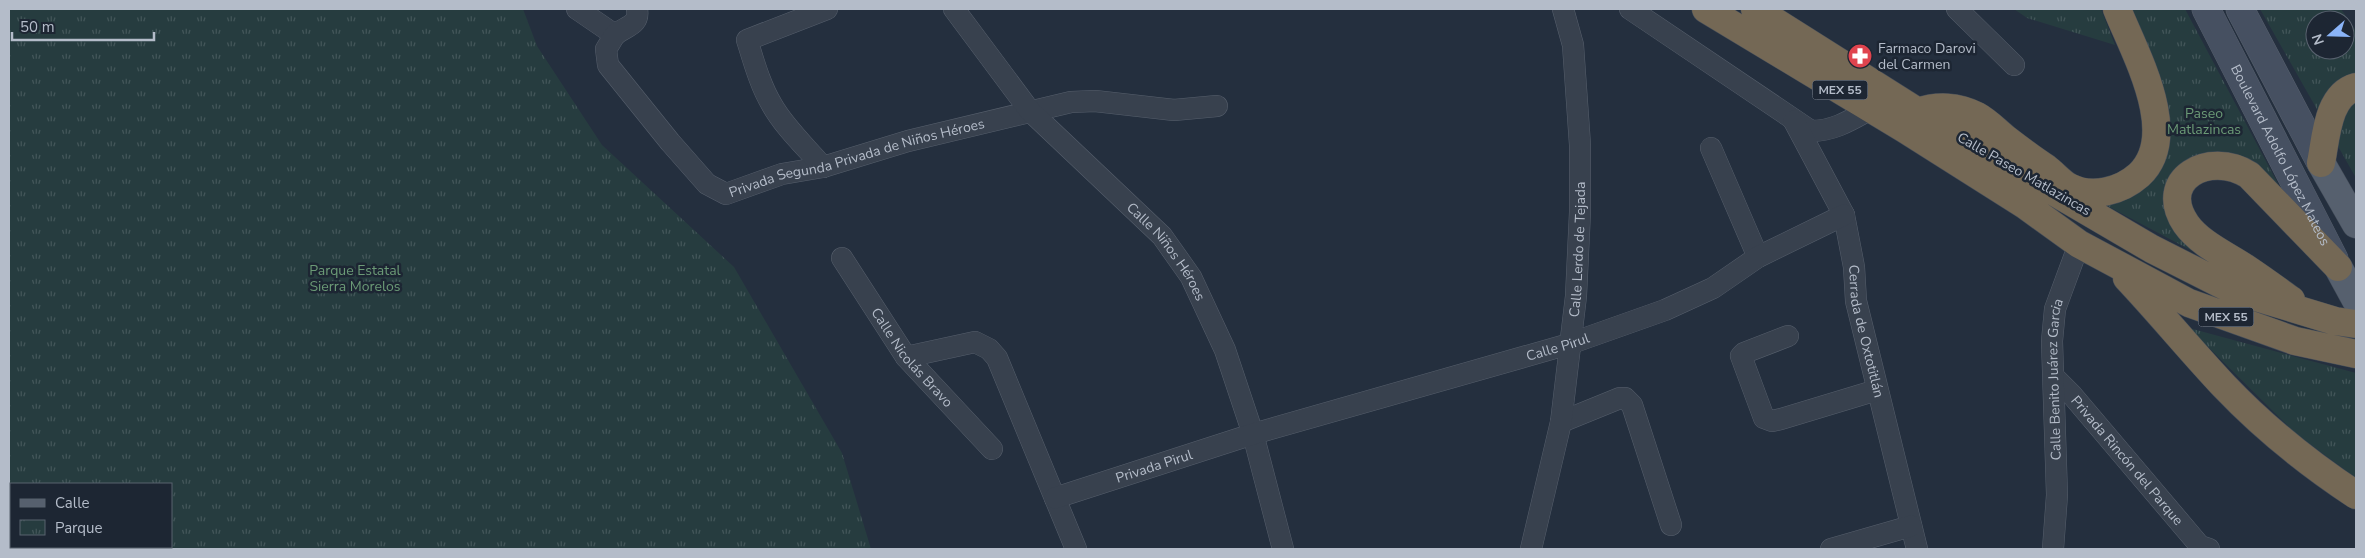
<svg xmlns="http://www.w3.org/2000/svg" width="2365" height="558" font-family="'Nunito Sans',sans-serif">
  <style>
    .park { fill: url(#park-tufts); fill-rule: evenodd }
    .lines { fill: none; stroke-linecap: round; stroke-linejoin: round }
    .street-casing { stroke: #565f6c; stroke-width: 22 }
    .secondary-casing { stroke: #565f6c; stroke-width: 29 }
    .primary-casing { stroke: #414a57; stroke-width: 29 }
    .highway-casing { stroke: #434c59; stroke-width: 29 }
    .street { stroke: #38414e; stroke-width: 21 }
    .secondary { stroke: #465061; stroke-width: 28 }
    .primary { stroke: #56606e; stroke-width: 28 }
    .highway { stroke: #746855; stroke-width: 28 }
    .labels { text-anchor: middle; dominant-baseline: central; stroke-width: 5; stroke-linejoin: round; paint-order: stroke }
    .shield { fill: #1d2633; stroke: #878f9c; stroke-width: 1 }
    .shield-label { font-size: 12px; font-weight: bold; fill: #b4bcc9 }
    .poi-label { font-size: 14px; fill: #b4bcc9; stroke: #1d2633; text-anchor: start }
    .park-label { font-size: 14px; fill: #6b9a76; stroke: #1d2633 }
    .street-label { font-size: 14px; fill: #b4bcc9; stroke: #1d2633 }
  </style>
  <defs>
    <pattern id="park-tufts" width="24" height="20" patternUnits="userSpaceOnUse" patternTransform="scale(1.25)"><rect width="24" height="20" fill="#263c3f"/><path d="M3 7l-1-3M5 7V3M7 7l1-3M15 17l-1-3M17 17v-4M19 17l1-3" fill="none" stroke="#435659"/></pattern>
  </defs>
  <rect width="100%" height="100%" fill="#242f3e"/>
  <path class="park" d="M 9,9 L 523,9 L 537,46 L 602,145 L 734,267 L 842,453 L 871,549 L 9,549 ZM 171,484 L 171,547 L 11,547 L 11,484 Z
    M 2014,9 L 2101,9 L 2115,45 L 2027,18 Z
    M 2129,9 L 2185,9 L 2285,197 L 2256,167 L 2169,190 L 2247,280 L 2100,202 L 2157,172 Z
    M 2260,9 L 2341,9 L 2356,31 L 2356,178 ZM 2315,20 L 2345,20 L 2345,50 L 2315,50 Z
    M 2189,328 L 2356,373 L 2356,478 L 2295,433 Z"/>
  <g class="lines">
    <defs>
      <g id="street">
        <path d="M 577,9 L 615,35"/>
        <path id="s1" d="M 637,9 C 640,26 625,26 615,35 C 612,39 609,45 606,49 L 608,65 L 670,142 L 707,184 L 726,194 L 782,174 L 823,167 L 908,141 L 1071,102 L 1095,101 L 1174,110 L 1217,106"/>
        <path id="s2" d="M 954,9 L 1030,111 L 1162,236 L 1191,277 L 1225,350 L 1253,434 L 1283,549"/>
        <path d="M 1630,9 L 1811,131 C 1834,131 1851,120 1871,109"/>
        <path d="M 1957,9 L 2014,65"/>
        <path id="s3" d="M 1794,121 L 1844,215 L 1854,267 L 1856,301 L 1917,549"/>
        <path d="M 1711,148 L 1758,257"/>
        <path d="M 823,167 C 806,147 785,128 772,105 C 760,85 754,62 747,40 L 827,9"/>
        <path id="s4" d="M 842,258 L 906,357 L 992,449"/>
        <path d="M 1788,336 L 1744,353 L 1741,356 L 1764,418 L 1772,421 L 1781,419 L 1877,390"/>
        <path d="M 906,357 L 975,342 L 989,349 L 997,358 L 1076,549"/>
        <path id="s5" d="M 2054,377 L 2072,395 L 2200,546 L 2209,549"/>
        <path d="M 1561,422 L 1620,398 L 1625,398 L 1632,405 L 1671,525"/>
        <path id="s6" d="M 1055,498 L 1253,434 L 1569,344 L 1665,310 L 1713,288 L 1758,257 L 1844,215"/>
        <path id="s7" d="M 1531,549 L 1561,422 L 1576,296 L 1580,212 L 1580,145 L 1573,45 L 1563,9"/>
        <path d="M 1831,549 L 1911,526"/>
        <path id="s8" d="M 2053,549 L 2057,495 L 2052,341 L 2055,309 L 2079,244"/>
      </g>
      <g id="secondary">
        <path id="s9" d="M 2206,9 L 2334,259"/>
        <path d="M 2240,9 L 2321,163"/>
      </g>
      <path id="primary" d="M 2321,163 L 2356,224
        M 2338,267 L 2356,300"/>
      <path id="highway" d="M 1706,9 L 1905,129 L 2025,205 L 2079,244 L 2189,303 L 2295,341 L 2356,354
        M 1755,9 L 1918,112 L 2152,249 L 2233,290 L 2335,321 L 2356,324
        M 1918,112 C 1937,105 1958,106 1977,116 C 1988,122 1996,131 2006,139 C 2019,149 2032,159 2046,168 C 2054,174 2060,182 2069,187 C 2092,199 2121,191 2139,175 C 2182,135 2134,52 2117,9
        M 2321,163 C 2326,139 2327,95 2356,87
        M 2127,278 C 2160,313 2191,351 2224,386 C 2263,427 2309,464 2356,495
        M 2291,300 C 2277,290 2262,279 2247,269 C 2228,256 2200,244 2186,224 C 2156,179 2209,150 2249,175 L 2338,267"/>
    </defs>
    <use href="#street" class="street-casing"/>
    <use href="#secondary" class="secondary-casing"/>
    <use href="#primary" class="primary-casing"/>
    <use href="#highway" class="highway-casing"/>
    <use href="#street" class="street"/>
    <use href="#secondary" class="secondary"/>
    <use href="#primary" class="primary"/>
    <use href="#highway" class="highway"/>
  </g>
  <defs>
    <symbol id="pharmacy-disc" viewBox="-11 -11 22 22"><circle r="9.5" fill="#e0444e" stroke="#1d2633"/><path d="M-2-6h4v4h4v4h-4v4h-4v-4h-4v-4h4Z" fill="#fff"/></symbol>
  </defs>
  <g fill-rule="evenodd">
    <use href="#pharmacy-disc" x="1846" y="42" width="28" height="28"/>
  </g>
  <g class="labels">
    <g class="shield">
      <rect x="1812.5" y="80.5" width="55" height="19" rx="4"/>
      <rect x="2198.5" y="307.5" width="55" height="19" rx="4"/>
    </g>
    <g class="shield-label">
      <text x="1840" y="90">MEX 55</text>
      <text x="2226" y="317">MEX 55</text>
    </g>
    <g class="poi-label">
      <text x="1878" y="48">Farmaco Darovi<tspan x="1878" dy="16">del Carmen</tspan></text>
    </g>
    <g class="park-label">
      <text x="2204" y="113">Paseo<tspan x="2204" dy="16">Matlazincas</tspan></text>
      <text x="355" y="270">Parque Estatal<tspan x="355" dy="16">Sierra Morelos</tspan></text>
    </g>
    <g class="street-label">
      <text stroke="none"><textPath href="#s9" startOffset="164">Boulevard Adolfo López Mateos</textPath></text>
      <text stroke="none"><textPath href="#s1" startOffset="382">Privada Segunda Privada de Niños Héroes</textPath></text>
      <text transform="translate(2024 174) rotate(30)">Calle Paseo Matlazincas</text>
      <text stroke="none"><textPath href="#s7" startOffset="304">Calle Lerdo de Tejada</textPath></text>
      <text stroke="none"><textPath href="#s2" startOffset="324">Calle Niños Héroes</textPath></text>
      <text stroke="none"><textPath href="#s3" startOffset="225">Cerrada de Oxtotitlán</textPath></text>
      <text stroke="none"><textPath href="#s6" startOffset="525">Calle Pirul</textPath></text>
      <text stroke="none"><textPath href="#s4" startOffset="122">Calle Nicolás Bravo</textPath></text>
      <text stroke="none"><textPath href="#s8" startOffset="170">Calle Benito Juárez Garcia</textPath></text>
      <text stroke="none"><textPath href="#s5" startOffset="111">Privada Rincón del Parque</textPath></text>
      <text stroke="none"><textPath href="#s6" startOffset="104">Privada Pirul</textPath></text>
    </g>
  </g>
  <rect width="2365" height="558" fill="none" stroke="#b4bcc9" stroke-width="20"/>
  <rect x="10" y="483" width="162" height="65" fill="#1d2633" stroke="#59626f"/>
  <rect x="20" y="499" width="25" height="8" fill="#56606e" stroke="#59626f"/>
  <text x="55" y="508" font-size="15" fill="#b4bcc9">Calle</text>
  <rect x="20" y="520" width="25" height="15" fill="url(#park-tufts)" stroke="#59626f"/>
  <text x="55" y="533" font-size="15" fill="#b4bcc9">Parque</text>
  <g transform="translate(2330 35) rotate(250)"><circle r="24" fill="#1d2633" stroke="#59626f"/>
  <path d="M0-4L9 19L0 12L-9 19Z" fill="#8ab4f8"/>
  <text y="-8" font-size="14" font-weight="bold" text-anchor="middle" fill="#b4bcc9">N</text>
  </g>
  <path d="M12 32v8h142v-8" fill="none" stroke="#b4bcc9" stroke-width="2.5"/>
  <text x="20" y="32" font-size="15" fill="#b4bcc9" stroke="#1d2633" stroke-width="4" paint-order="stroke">50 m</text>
</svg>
